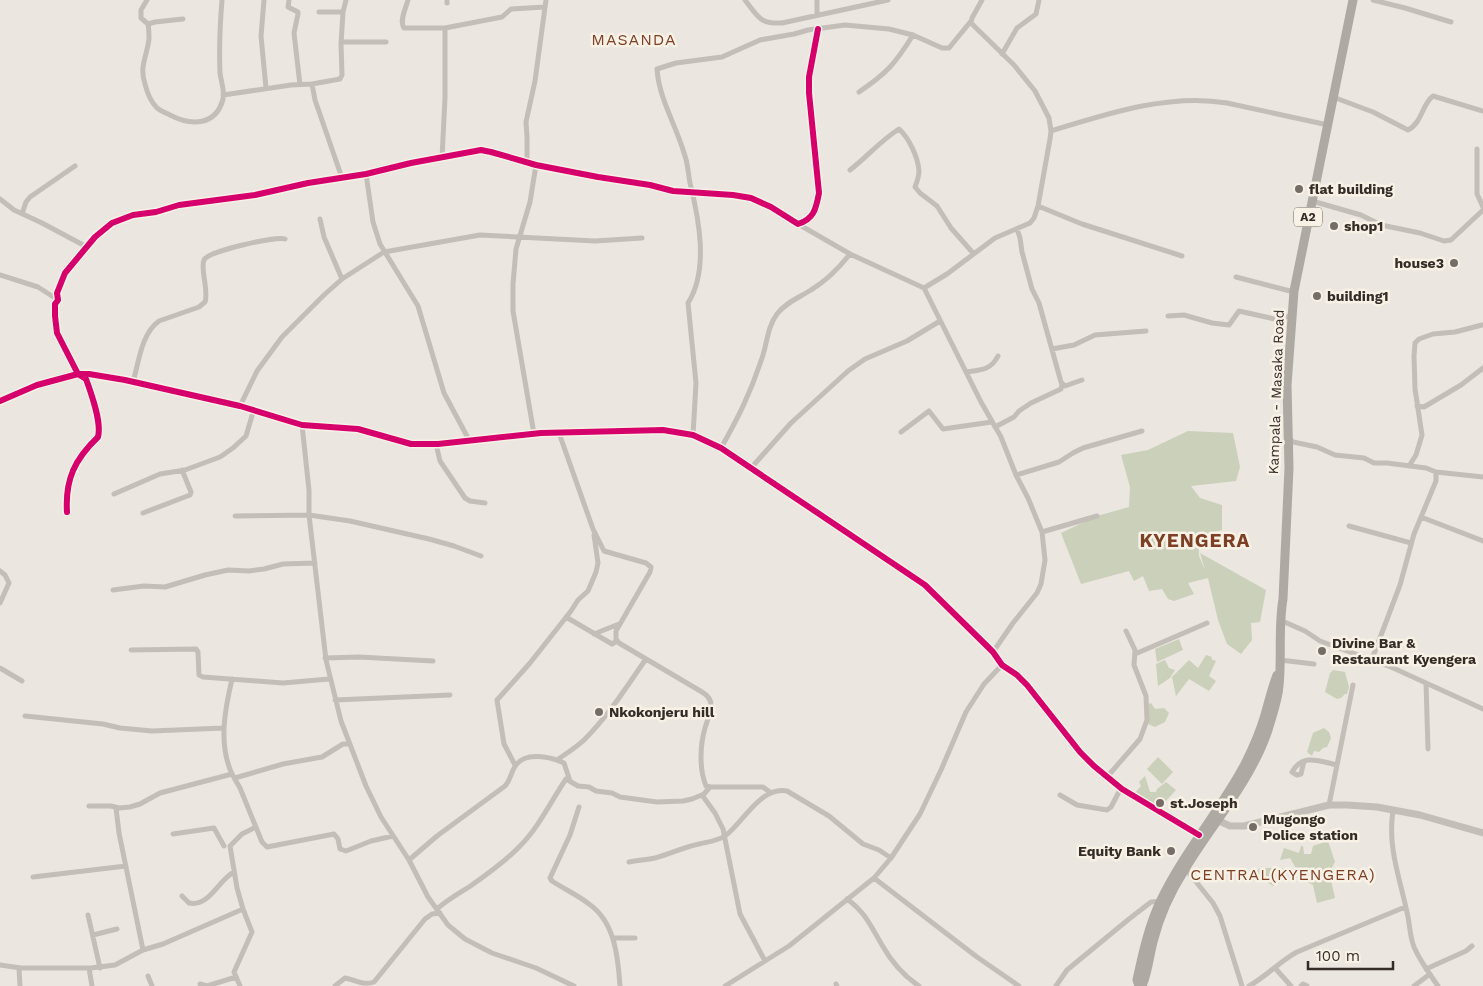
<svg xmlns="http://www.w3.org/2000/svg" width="1483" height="986" font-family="'Work Sans',sans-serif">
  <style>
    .green { fill: #cbd0ba }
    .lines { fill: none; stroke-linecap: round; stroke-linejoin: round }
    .minor { stroke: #c4beb8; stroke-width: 5 }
    .tertiary { stroke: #c4beb8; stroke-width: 7 }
    .trunk { stroke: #aea9a3; stroke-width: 9 }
    .cycleway-casing { stroke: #f8f1e6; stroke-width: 9 }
    .cycleway { stroke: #d6006c; stroke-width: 6 }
    .poi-dot { fill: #746d67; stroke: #f8f1e6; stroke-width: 2 }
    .labels { text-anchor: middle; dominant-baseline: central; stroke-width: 5; stroke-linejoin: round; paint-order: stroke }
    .shield { fill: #f8f1e6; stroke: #6f6760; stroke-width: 1 }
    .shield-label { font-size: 12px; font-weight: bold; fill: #342c27 }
    .poi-label { font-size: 14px; font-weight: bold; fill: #342c27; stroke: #f8f1e6; text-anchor: start }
    .street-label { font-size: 14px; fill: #342c27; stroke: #f8f1e6 }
    .quarter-label { font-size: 16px; letter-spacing: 1px; fill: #7e4025; stroke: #f8f1e6 }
    .district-label { font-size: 19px; font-weight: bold; letter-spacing: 1px; fill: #7e4025; stroke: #f8f1e6 }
  </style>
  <rect width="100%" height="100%" fill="#ebe6df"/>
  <path class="green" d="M 1188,431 L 1233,433 L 1240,467 L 1236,481 L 1191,486 L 1200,498 L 1222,505 L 1222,530 L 1198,536 L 1199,556 L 1205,570 L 1200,553 L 1266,590 L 1260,622 L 1251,623 L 1252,640 L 1241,654 L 1227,644 L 1218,620 L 1208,578 L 1188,583 L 1194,594 L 1174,601 L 1168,599 L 1162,589 L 1149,591 L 1143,576 L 1134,581 L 1129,571 L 1081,584 L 1061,533 L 1097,516 L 1129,507 L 1130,487 L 1121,455 L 1148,450 Z
    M 1179,639 L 1183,650 L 1157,662 L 1155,649 Z
    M 1206,655 L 1212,657 L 1211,659 L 1216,661 L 1209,676 L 1216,681 L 1209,691 L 1189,679 L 1176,696 L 1172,677 L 1189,660 L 1198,668 Z
    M 1165,660 L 1169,668 L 1175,670 L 1170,678 L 1158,686 L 1156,664 Z
    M 1333,670 L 1345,672 L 1349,687 L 1347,694 L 1345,694 L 1341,698 L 1337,699 L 1325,692 L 1330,673 Z
    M 1151,703 L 1155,709 L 1164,708 L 1169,713 L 1165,722 L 1155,727 L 1148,724 L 1149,704 Z
    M 1324,728 L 1329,732 L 1331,738 L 1327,747 L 1323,748 L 1319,752 L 1314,751 L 1312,756 L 1307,752 L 1313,733 Z
    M 1158,757 L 1173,772 L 1162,784 L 1147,769 Z
    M 1145,776 L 1150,792 L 1156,792 L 1157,789 L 1166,782 L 1176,790 L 1162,805 L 1155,804 L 1153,806 L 1134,794 L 1141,786 L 1139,782 Z
    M 1328,841 L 1335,862 L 1329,872 L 1335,898 L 1317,903 L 1313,885 L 1305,881 L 1304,873 L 1297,870 L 1290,858 L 1280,860 L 1284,848 L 1299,853 L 1301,846 L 1303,846 L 1304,854 L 1311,854 L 1313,846 Z
    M 1260,868 L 1285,868 L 1285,879 L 1273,886 L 1254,873 Z"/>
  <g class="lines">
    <path class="minor" d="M 147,0 L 141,10 L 141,18 L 148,24
      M 264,0 L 261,36 L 266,88
      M 289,0 L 288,7 L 298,12 L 298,14 L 294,33 L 300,85
      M 408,0 C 406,8 399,21 404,28 L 445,28 L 502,17 L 511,9 L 545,7
      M 447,0 L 447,3
      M 745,0 C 758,17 760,24 782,23 L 888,0
      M 817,0 L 817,15
      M 1373,0 L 1405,8 L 1451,22
      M 319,12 L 343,12
      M 148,24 C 149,29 149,34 149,39 C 147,56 139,67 145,84 C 147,92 151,102 157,108 C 161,111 166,113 170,115 C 191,126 216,126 223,99 C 225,90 221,82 220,73 C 219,49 220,24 222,0
      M 148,24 L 155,22 L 183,19
      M 341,42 L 386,42
      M 1002,54 L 1017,28 L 1036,14 L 1039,0
      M 312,84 L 315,100 L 342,178
      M 859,92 C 887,73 895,64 913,35
      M 223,95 L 291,85 L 312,84 L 340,79 L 342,75 L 341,44 L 343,12 L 346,0
      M 1333,97 L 1373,112 L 1408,130 C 1422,123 1422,104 1433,96 L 1483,111
      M 1051,131 C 1106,114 1169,93 1227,103 L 1328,125
      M 1477,149 L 1477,194 L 1483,207
      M 442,158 L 445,98 L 445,28
      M 527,163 L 527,137 L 526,122 L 535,81 L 546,0
      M 850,170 C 867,157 880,141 899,129 C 909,138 918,157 919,171 C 919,176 917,182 915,187 L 920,193 L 937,206 L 951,228 L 973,253
      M 366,174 L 373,222 L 380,244 L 418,306 L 444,393 L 469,440
      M 0,199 L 14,210 L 42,223 L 87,247
      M 1312,201 L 1361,215 L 1381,225 L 1420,233 L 1444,241 L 1451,240 L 1483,210
      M 1038,206 L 1082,224 L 1182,256
      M 22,214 L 26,202 L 30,197 L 75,166
      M 320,219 L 324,237 L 342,279
      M 798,224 L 850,254 L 924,288 L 981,402 L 1001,437 L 1016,475 L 1028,498 L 1042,532 L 1045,560 L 1041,584 L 1037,593 L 1013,623 L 993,652
      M 1017,229 L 1020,238 L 1022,252 L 1032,289 L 1039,303 L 1061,382 L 1065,386 L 1082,380
      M 0,275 L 38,287 L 58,300
      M 1236,277 L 1294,292
      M 924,288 L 947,274 L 995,238 L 1030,223 L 1034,218 L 1038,206 L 1050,139 L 1051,131 L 1049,118 L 1035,91 L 1014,65 L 971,23 L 972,18 L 982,0
      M 1168,316 L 1184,315 L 1212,323 L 1229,325 L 1239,311 L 1279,320 L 1291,315
      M 1052,349 L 1074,345 L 1095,335 L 1146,331
      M 966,372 C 981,370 991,370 998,356
      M 133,382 C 139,362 141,334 159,321 L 199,307 L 205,302 C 209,291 200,269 204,260 C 208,251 276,236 285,239
      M 0,401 L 37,385 L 78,374 L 89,374 L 125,380 L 240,406 L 302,425 L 358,429 L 411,444 L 438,444 L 541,433 L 663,430 L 693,435 L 721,448 L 925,585 L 993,652 L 1002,665 L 1017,675 L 1027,685 L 1080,752 L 1094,766 L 1122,789 L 1199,835
      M 240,406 L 257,371 L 282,337 L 324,295 L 342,279 L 384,252 L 480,235 L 595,241 L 642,238
      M 1417,406 L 1424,407 L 1461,385 L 1483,368
      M 302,425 L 309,490 L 309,515 L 326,660 L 341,721 L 366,786 L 381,817 L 409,860 L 428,897 L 448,925 L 465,939 L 492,953 L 536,968 L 574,986
      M 995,427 L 1014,417 L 1019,411 L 1031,403 L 1061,389 L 1062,384
      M 901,432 L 929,411 L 943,429 L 992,422
      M 559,433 L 593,529 L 604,551 L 646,563 L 651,567 L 650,572 L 616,631 L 616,639 L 619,643 L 702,692 C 707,695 711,699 711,705 C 711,712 707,721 705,728 C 700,745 699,769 706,786 L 710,787 L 763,787 L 771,793
      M 534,434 L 513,311 L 513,284 L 516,249 L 530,202 L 536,165
      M 693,435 L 696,383 L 688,303 C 709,270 699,219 690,183 C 688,173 688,163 684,153 C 676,125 659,99 657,69 L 676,63 L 722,57 L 760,40 L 794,34 L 808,30 L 845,25 L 889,29 L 913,35 L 942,48 L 949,48 L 971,21
      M 1288,437 L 1293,442 L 1317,447 L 1335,455 L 1364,458 L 1374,463 L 1387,463 L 1426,468 L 1436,472 L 1483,477
      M 436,444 L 440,461 L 465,498 L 470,501 L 485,503
      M 721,448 C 738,418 750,394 761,361 C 767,346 767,327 777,314 C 785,303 800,297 811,290 C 826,281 839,268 850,254
      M 1409,466 L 1416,455 L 1422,435 L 1415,389 L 1414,356 L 1415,343 L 1419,339 L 1433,334 L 1455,332 L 1482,325
      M 751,468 L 791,423 L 848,371 L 865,359 L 907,341 L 940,321
      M 1016,475 L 1059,462 L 1073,453 L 1083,448 L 1142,431
      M 114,494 L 160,474 L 185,470 L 220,457 L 233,448 L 246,436 L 254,409
      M 67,512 C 65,479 75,459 98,437 C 102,422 91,393 86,379 L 78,374 L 57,333 L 55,316 L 55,304 L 58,300 L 57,293 L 65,273 L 95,237 L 112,223 L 133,215 L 156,212 L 179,205 L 255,195 L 308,183 L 366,174 L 411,163 L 481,150 L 491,152 L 536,165 L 598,177 L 650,185 L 673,191 L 733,195 L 751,198 L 771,207 L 798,224 C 814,219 816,209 819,193 L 809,93 L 809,77 L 818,29
      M 143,513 L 190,495 L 191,492 L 182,470
      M 235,516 L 309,515 L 350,521 L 429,539 L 454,546 L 481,556
      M 1421,517 L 1483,541
      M 1349,526 L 1411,543
      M 1042,532 L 1097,516
      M 0,571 L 5,575 L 9,583 L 0,603
      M 113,590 L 144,586 L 165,587 L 205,575 L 228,570 L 249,571 L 264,569 L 283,564 L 315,563
      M 566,617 L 612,644 L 617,641
      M 1280,620 L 1305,631 L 1320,641 L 1391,667 L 1483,709
      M 594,634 L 619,624
      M 131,650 L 196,649 L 198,652 L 199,675 L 203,677 L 283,683 L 329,679
      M 1135,654 L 1207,623
      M 325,658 L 359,657 L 433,661
      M 1372,659 L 1400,585 L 1414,534 L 1436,481 L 1436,472
      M 1280,660 L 1314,664
      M 0,668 L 22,681
      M 1426,683 L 1428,749
      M 335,700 L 450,695
      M 25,716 L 103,724 L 120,728 L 152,731 L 224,728
      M 557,760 C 567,753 577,747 585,739 C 609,715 627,686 646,659
      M 1304,761 L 1301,774 L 1297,775 L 1292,772 C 1303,753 1319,761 1337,765
      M 515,765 L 504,744 L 497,700 L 530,663 L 571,611 L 578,600 L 588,591 L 596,572 L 598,563 L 594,535
      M 232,774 L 240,788 L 262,842 L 267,847 L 334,834 L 338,839 L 340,849 L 346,851 L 371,841 L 393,836
      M 1107,777 L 1140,739 L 1147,720 L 1146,696 L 1134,665 L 1135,650 L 1126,631
      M 235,778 L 283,764 L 322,757 L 343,744 L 349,744
      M 702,795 L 715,813 L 723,829 L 740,914 L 765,961
      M 1060,795 L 1077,805 L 1107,810 L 1111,807 L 1121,788
      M 1329,805 L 1353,685
      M 89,806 L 111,806 L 119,808 L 130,807 L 140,804 L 160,793 L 232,774 C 218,744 225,709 232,679
      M 579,807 L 570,835 L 550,878 L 552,881 C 564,889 578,895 589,904 C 615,922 618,957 620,986
      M 116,808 L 119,833 L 143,950
      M 1393,811 C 1387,848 1401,881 1408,917 C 1410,927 1410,937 1414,947 C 1420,961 1429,973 1438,986
      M 173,834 L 214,828 L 224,846
      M 409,860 L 437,836 L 505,786 C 511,780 511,771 516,765 C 526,751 551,757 564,763 L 570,781
      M 629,862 C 638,860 646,860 655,858 C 670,854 684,847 699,844 C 707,842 717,841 725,836 C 743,823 760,786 787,791 L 829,816 L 863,844 L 879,850 L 891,858
      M 1185,868 L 1213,903 L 1220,916 L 1242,986
      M 33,877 L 126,866
      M 874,878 L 977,957 L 1019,986
      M 182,896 L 189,903 C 210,907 218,880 234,872
      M 847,899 C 866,913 870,925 882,945 C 891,961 904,976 919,986
      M 437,909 C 447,900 458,894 469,887 C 486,875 506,861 520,846 C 539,827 551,801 566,779 L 578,786 L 589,787 L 596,791 L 612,793 L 620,797 L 657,802 L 683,801 L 692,799 L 704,794 L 710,787
      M 88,915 L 100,968
      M 93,935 L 117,929
      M 613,938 L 635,938
      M 0,965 L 21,968 L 91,968 L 115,965 L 143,950 L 163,944 L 243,909
      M 19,968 L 20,986
      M 89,968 L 92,986
      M 1275,968 L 1291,986
      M 1426,969 L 1466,951 L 1472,946
      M 148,976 L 152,986
      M 200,984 L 207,986 L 236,977
      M 836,984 L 837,986
      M 240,986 L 234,972 L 252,932 L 243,909 L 237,888 L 230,846 L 242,834 L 256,827
      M 335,986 L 345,978 C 356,980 363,986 374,982 L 425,919 L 432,914 L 440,913
      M 725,986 L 789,946 L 874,878 L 891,858 L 920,814 L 941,770 L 966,712 L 984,684 L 1002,665
      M 1056,986 L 1067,970 L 1129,919 L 1151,902 L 1162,901
      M 1249,986 C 1267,976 1280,961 1297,952 L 1405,907
      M 1301,986 L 1303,984 L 1307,986
      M 1414,986 L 1430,974"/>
    <path class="tertiary" d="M 1217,820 L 1230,826 L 1244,826 L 1329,805 L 1347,805 L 1377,807 L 1420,815 L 1483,833"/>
    <path class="trunk" d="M 1139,986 L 1137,980 C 1143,952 1149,925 1161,900 C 1184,852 1220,811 1245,764 C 1253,748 1260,732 1265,715 C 1269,701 1272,688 1277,675
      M 1142,986 C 1148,972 1149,957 1153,942 C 1159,917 1171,891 1185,869 C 1212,824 1251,781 1268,730 C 1272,716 1278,700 1279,686 C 1282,657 1278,628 1283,599 L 1289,468 L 1287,385 L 1294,291 L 1353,0"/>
    <defs>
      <path id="cycleway" d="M 0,401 L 37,385 L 78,374 L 89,374 L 125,380 L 240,406 L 302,425 L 358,429 L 411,444 L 438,444 L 541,433 L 663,430 L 693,435 L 721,448 L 925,585 L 993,652 L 1002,665 L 1017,675 L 1027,685 L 1080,752 L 1094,766 L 1122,789 L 1199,835
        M 67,512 C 65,479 75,459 98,437 C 102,422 91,393 86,379 L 78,374 L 57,333 L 55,316 L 55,304 L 58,300 L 57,293 L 65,273 L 95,237 L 112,223 L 133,215 L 156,212 L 179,205 L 255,195 L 308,183 L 366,174 L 411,163 L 481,150 L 491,152 L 536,165 L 598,177 L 650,185 L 673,191 L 733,195 L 751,198 L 771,207 L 798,224 C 814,219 816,209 819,193 L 809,93 L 809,77 L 818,29"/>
    </defs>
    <use href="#cycleway" class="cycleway-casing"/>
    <use href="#cycleway" class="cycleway"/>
  </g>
  <g class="poi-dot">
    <circle cx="1299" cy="189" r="5"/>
    <circle cx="1334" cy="226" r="5"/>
    <circle cx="1454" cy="263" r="5"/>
    <circle cx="1317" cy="296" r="5"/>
    <circle cx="1322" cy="651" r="5"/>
    <circle cx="599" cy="712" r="5"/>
    <circle cx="1160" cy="803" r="5"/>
    <circle cx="1253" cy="827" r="5"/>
    <circle cx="1171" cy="851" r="5"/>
  </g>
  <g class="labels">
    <rect class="shield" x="1294" y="207.5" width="28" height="19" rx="4"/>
    <g class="shield-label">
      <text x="1308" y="217">A2</text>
    </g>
    <g class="poi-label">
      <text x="1309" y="189">flat building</text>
      <text x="1344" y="226">shop1</text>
      <text x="1444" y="263" text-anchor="end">house3</text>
      <text x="1327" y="296">building1</text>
      <text x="1332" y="643">Divine Bar &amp;<tspan x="1332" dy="16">Restaurant Kyengera</tspan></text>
      <text x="609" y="712">Nkokonjeru hill</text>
      <text x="1170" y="803">st.Joseph</text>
      <text x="1263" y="819">Mugongo<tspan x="1263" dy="16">Police station</tspan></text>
      <text x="1161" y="851" text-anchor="end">Equity Bank</text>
    </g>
    <g class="street-label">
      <text transform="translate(1276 392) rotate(-88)">Kampala - Masaka Road</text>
    </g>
    <g class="quarter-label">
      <text x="634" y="39">MASANDA</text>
      <text x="1283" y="874">CENTRAL(KYENGERA)</text>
    </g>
    <g class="district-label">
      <text x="1195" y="540">KYENGERA</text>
    </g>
  </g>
  <path d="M1308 961v8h85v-8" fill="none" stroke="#342c27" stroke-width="2.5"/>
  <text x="1316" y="961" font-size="15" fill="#342c27" stroke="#f8f1e6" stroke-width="4" paint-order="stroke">100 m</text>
</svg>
